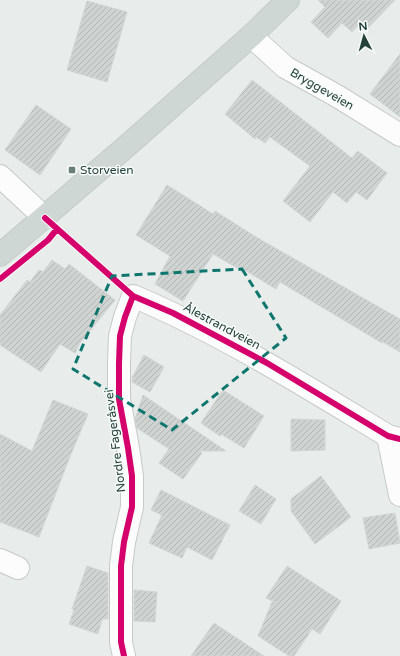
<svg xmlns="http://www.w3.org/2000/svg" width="400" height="656" font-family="'Varela Round',sans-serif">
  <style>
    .building { fill: url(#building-hatch); stroke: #d1d6d4 }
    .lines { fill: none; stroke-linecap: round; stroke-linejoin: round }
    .minor-casing { stroke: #c5cac8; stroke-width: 24 }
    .major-casing { stroke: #c3ccc9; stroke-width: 24 }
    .minor { stroke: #fcfcfc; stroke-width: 22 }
    .major { stroke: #cfd7d5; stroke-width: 22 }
    .cycleway-casing { stroke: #f7fbf9; stroke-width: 8 }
    .cycleway { stroke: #d6006c; stroke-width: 6 }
    .marked { fill: none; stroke: #0f766e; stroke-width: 3; stroke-dasharray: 8 5; stroke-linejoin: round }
    .poi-dot { fill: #697e78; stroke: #f7fbf9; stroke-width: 1.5 }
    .labels { text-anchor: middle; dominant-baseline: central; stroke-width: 3; stroke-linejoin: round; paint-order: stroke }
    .street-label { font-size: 12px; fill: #24423a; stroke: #f7fbf9 }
    .poi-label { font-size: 12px; fill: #24423a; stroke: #f7fbf9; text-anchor: start }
  </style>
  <defs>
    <pattern id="building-hatch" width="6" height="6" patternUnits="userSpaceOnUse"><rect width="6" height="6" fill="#cfd4d2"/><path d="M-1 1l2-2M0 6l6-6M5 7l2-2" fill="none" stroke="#b2b7b5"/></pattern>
  </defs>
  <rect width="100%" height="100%" fill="#e8edeb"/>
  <path class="building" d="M 318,0 L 395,0 L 368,28 L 362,22 L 352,32 L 342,23 L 328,38 L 311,22 L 325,7 Z
    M 87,1 L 127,12 L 107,82 L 67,70 Z
    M 400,54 L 400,117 L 370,94 Z
    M 252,80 L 352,158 L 358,151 L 387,173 L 367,200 L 356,192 L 347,203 L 333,192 L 310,222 L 283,201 L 310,166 L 270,137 L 265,143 L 256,137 L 255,139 L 225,114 Z
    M 36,105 L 71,129 L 40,175 L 5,150 Z
    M 167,185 L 213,214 L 215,211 L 256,237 L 400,319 L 400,352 L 383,342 L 382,343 L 280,282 L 276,289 L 238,266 L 237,268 L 213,254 L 183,301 L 155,284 L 170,256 L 136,235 Z
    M 52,260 L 65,269 L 69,264 L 115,300 L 80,343 L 75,353 L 60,344 L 41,372 L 0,345 L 0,315 L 27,280 L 30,282 L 39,270 L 43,272 Z
    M 144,355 L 164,367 L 150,392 L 132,382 L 132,378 Z
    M 223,390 L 264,416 L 244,448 L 221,434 L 220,436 L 201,423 Z
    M 143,395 L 226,451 L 199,451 L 202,453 L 183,479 L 159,463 L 169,449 L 137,428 L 135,419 Z
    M 53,400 L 88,414 L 71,454 L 39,537 L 0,522 L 0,434 L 32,451 Z
    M 291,419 L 325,420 L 325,450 L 291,451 Z
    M 321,476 L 351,517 L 315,544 L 291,511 L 291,499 Z
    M 255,485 L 276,499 L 261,524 L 239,511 Z
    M 161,490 L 230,525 L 212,560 L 187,547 L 182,558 L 149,543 L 162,515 L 151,510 Z
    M 395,513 L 400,543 L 369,549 L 363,518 Z
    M 87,566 L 108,573 L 108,619 L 102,619 L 98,634 L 69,624 L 74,610 L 72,609 Z
    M 287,566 L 341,601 L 320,634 L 312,629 L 294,656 L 289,656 L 258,636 L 272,602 L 275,602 L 266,598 Z
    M 134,590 L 157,592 L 155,622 L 134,621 Z
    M 214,623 L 264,656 L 191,656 Z"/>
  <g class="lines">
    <defs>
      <path id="minor" d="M 251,36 L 285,67 L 337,96 L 400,135
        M 0,176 L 45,218
        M 388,436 L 400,495
        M 0,560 L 18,568
        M 124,656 L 121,642 L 121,566 L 124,542 L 132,507 L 132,476 L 128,448 L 119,399 L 119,363 L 120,336 L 125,317 L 133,296 C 223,334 305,386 388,436 L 400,439"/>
      <path id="major" d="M 0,255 L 128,145 L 251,36 L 288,0"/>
    </defs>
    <use href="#minor" class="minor-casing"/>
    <use href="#major" class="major-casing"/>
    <use href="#minor" class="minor"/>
    <use href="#major" class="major"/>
    <defs>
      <path id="cycleway" d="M 45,218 L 133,296 L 173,313 L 267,363 L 388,436 L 400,439
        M 0,279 L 48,240 L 57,229
        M 124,656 L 121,642 L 121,566 L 124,542 L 132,507 L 132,476 L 128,448 L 119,399 L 119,363 L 120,336 L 125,317 L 133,296"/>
    </defs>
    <use href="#cycleway" class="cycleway-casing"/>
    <use href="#cycleway" class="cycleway"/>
  </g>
  <path class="marked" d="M 242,269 L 286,338 L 172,430 L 73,369 L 112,276 Z"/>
  <rect class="poi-dot" x="68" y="166" width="8" height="8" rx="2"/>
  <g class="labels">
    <g class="street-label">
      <text transform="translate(322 89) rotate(30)">Bryggeveien</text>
      <text transform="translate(222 326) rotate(28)">Ålestrandveien</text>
      <text transform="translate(115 441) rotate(-97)">Nordre Fageråsvei</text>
    </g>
    <g class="poi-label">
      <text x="80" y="170">Storveien</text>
    </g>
  </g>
  <g transform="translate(364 36) rotate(354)" stroke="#f7fbf9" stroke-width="3" paint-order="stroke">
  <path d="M0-3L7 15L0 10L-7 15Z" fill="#24423a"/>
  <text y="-6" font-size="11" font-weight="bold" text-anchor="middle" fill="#24423a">N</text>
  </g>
</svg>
